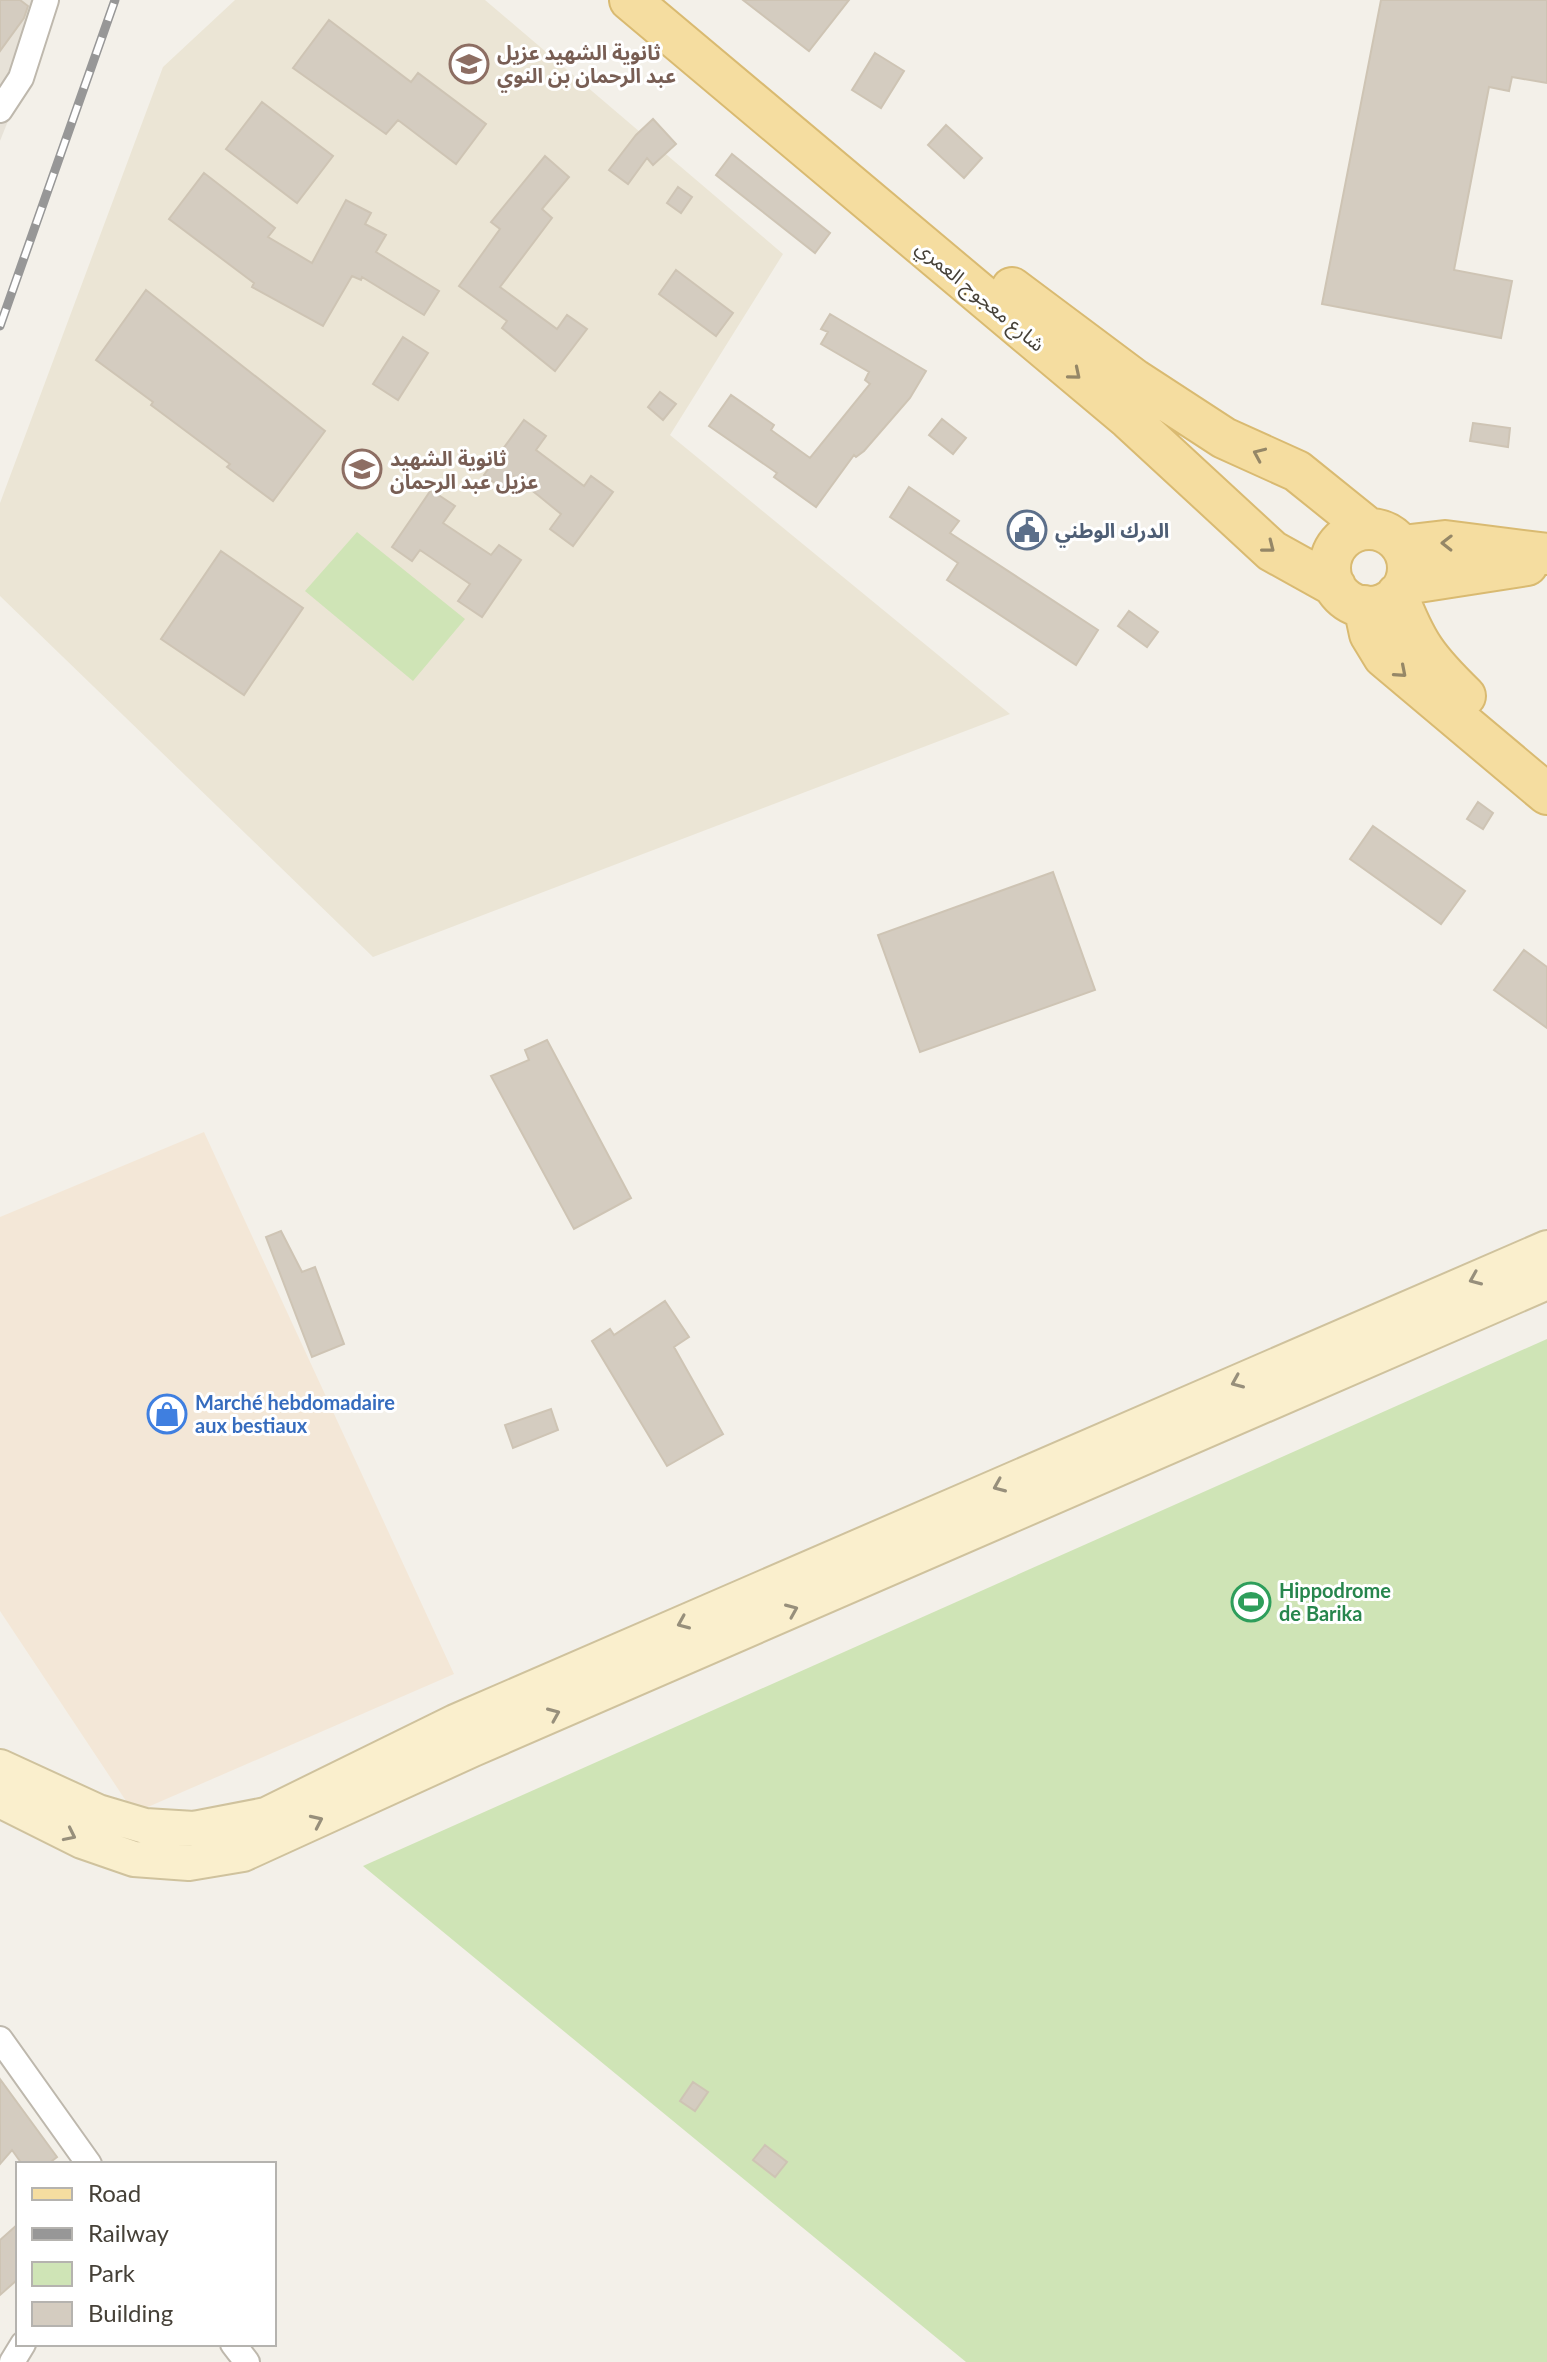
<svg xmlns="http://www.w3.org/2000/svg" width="1547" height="2362" font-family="Lato,'Noto Sans Arabic',sans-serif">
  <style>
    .residential { fill: #e7e2d8 }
    .commercial { fill: #f3e7d7 }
    .education { fill: #ebe5d5 }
    .green { fill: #cfe4b6 }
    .building { fill: #d4ccc0; stroke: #cec4b4; stroke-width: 2 }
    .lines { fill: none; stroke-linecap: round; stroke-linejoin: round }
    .street-casing { stroke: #beb8ad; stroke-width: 28 }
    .secondary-casing { stroke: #cfc29d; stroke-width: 38 }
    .primary-casing { stroke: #d9ba71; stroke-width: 44 }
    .street { stroke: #fff; stroke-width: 24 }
    .secondary { stroke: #faefcd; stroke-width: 34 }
    .primary { stroke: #f5dda0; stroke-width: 40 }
    .rail-casing { stroke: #979797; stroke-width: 9 }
    .rail { stroke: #fff; stroke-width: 6; stroke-dasharray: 18; stroke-linecap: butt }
    .oneway { stroke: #958767 }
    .oneway2 { stroke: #978f7b }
    .labels { text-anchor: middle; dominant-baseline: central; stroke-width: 6; stroke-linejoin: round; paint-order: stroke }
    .education-label { font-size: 20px; font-weight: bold; fill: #785e54; stroke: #fff; text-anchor: start }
    .street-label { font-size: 20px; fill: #464138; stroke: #fff }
    .service-label { font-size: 20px; font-weight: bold; fill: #4e5e75; stroke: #fff; text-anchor: start }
    .shop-label { font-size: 20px; font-weight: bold; fill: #366cbe; stroke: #fff; text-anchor: start }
    .leisure-label { font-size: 20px; font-weight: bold; fill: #27864d; stroke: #fff; text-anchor: start }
  </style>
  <rect width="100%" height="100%" fill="#f3f0e9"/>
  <path class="residential" d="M 0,0 L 56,0 L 0,141 Z"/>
  <path class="commercial" d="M 204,1132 L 454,1674 L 134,1813 L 0,1611 L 0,1217 Z"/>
  <path class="education" d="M 235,0 L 485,0 L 783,254 L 670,435 L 1010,714 L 373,957 L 0,596 L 0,503 L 163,67 Z"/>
  <path class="green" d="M 357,532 L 465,619 L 413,681 L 305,591 Z
    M 1547,1339 L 1547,2362 L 966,2362 L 363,1866 Z"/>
  <path class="building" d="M 0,0 L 20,0 L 28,6 L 24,18 L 0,51 Z
    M 743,0 L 849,0 L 809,51 Z
    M 1381,0 L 1547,0 L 1547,83 L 1512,77 L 1509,91 L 1489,87 L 1454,270 L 1512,281 L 1501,338 L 1322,304 Z
    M 329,20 L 411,82 L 418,73 L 486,124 L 456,164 L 398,120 L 386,134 L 293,68 Z
    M 875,53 L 904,71 L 881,108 L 852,90 Z
    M 262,102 L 333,156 L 297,203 L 226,149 Z
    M 653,119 L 676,144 L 653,165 L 647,158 L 628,184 L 609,170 L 636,135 Z
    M 946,125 L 982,158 L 964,178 L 928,145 Z
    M 732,154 L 830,233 L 815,253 L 716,175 Z
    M 545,156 L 569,177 L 542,209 L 552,218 L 500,287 L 557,329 L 567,315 L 587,329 L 555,371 L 502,328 L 507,321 L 459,286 L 500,229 L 491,222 Z
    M 204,173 L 275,228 L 268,237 L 312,263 L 346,200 L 371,213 L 365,224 L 386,235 L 376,252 L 439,291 L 424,315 L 362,277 L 361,280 L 352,276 L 323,326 L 252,287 L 254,283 L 169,219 Z
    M 678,187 L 692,197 L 681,213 L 667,203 Z
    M 676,270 L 733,313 L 716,336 L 659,294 Z
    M 146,290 L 325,431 L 273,501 L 227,467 L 230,464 L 151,405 L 153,402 L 96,360 Z
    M 830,314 L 926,371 L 910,398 L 864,451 L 856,457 L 854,455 L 816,507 L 774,477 L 777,473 L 709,426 L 731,395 L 774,425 L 771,430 L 810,458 L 870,384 L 865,380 L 869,372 L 821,344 L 828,332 L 821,329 Z
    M 403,337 L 428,353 L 398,400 L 373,384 Z
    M 660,392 L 676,404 L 663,420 L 648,407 Z
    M 942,419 L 966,438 L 953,454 L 929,435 Z
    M 524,420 L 546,436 L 536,450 L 584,486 L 591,476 L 613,492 L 573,546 L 550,529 L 561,514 L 539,496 L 513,476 L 503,489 L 484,475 Z
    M 1473,423 L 1510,428 L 1508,447 L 1470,441 Z
    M 909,487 L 959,521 L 950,533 L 1098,630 L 1076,665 L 947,580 L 958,563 L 890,517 Z
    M 431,490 L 455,506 L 443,523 L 491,555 L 499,545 L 521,560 L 482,617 L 458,601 L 470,584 L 420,550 L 412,561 L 392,547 Z
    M 221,551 L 303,608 L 244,695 L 161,639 Z
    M 1129,611 L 1158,632 L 1147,647 L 1118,626 Z
    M 1478,802 L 1493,813 L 1483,829 L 1467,819 Z
    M 1373,826 L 1465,891 L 1441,924 L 1350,859 Z
    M 1053,872 L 1095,990 L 920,1052 L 878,935 Z
    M 1524,950 L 1547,967 L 1547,1028 L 1494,990 Z
    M 547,1040 L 631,1198 L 574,1229 L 491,1076 L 529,1060 L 525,1050 Z
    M 281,1231 L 302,1272 L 315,1267 L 344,1344 L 312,1357 L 266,1237 Z
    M 665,1301 L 689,1337 L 674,1347 L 723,1434 L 667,1466 L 592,1341 L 610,1329 L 614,1335 Z
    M 551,1409 L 558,1430 L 513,1448 L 505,1425 Z
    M 0,2079 L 57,2157 L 48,2164 L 22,2164 L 12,2150 L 0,2164 Z
    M 693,2082 L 708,2092 L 695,2111 L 680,2101 Z
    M 765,2145 L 787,2162 L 775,2177 L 753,2160 Z
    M 18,2224 L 18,2279 L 0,2295 L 0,2240 Z"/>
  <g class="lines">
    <defs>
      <path id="street" d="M 0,110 L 21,78 L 46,0
        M 0,2039 L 89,2164
        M 233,2344 L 247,2362
        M 12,2362 L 23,2344"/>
      <path id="secondary" d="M 0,1767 L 98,1812 L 145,1826 L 194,1829 L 266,1815 L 455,1722 L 1547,1248
        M 0,1800 L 82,1841 L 134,1859 L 189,1863 L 243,1854 L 473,1749 L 1547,1282"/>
      <path id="primary" d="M 630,0 L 1129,419 L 1272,551 L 1335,586
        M 1012,288 L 1135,380 L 1224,438 L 1297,471 L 1369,529
        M1330 568a39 39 0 1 1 78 0a39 39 0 1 1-78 0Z
        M 1402,546 L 1445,541 L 1547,554
        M 1405,584 L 1527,565
        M 1397,594 C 1416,644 1427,659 1465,696
        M 1364,606 L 1370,634 L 1384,657 L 1547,794"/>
    </defs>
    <use href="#street" class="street-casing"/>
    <use href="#secondary" class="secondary-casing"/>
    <use href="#primary" class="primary-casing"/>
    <use href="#street" class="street"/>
    <use href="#secondary" class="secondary"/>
    <use href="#primary" class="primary"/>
    <defs>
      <path id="rail" d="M 0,326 L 115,0"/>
    </defs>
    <use href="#rail" class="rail-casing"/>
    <use href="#rail" class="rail"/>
  </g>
  <defs><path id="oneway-chevron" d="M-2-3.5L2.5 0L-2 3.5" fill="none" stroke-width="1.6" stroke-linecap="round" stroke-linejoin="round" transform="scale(2)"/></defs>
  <g class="oneway">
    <use href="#oneway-chevron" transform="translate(1075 374) rotate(40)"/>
    <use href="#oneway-chevron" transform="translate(1259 454) rotate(-156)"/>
    <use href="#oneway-chevron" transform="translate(1447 543) rotate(-179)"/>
    <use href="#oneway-chevron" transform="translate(1269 547) rotate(38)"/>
    <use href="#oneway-chevron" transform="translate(1401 672) rotate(41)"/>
  </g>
  <g class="oneway2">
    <use href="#oneway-chevron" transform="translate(1475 1279) rotate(157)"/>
    <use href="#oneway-chevron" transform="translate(1237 1382) rotate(157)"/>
    <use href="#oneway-chevron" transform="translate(999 1486) rotate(157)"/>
    <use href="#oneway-chevron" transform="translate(792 1610) rotate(-23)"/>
    <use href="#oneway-chevron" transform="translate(683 1623) rotate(157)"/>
    <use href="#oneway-chevron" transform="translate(554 1714) rotate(-23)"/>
    <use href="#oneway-chevron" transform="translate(317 1821) rotate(-25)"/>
    <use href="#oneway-chevron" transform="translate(70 1835) rotate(26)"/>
  </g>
  <defs>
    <symbol id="school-ring" viewBox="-11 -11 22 22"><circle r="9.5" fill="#fff" stroke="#8d6e63" stroke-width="1.5"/><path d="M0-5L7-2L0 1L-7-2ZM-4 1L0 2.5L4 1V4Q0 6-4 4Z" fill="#8d6e63"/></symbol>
    <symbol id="civic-ring" viewBox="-11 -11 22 22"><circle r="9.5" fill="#fff" stroke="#5c6f8a" stroke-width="1.5"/><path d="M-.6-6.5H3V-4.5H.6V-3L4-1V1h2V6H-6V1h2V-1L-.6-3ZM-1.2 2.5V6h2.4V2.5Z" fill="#5c6f8a"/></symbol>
    <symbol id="shop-ring" viewBox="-11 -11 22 22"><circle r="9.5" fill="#fff" stroke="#3f7fe0" stroke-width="1.5"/><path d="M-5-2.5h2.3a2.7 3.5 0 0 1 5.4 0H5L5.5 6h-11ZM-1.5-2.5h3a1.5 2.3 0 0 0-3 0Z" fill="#3f7fe0"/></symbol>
    <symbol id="stadium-ring" viewBox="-11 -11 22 22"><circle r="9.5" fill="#fff" stroke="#2e9e5b" stroke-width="1.5"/><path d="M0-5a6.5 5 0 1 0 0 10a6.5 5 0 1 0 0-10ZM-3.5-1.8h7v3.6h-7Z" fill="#2e9e5b"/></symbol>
  </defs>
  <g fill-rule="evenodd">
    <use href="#school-ring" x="447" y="42" width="44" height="44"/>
    <use href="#school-ring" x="340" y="447" width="44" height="44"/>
    <use href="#civic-ring" x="1005" y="508" width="44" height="44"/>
    <use href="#shop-ring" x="145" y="1392" width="44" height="44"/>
    <use href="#stadium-ring" x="1229" y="1580" width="44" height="44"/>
  </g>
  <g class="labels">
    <g class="education-label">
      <text x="497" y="52">ثانوية الشهيد عزيل<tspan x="497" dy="23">عبد الرحمان بن النوي</tspan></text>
      <text x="390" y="458">ثانوية الشهيد<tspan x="390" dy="23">عزيل عبد الرحمان</tspan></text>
    </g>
    <g class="street-label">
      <text transform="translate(981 295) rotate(40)">شارع معجوج العمري</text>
    </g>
    <g class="service-label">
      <text x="1055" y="530">الدرك الوطني</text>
    </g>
    <g class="shop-label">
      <text x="195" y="1402">Marché hebdomadaire<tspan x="195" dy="23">aux bestiaux</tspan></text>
    </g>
    <g class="leisure-label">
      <text x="1279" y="1590">Hippodrome<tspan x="1279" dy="23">de Barika</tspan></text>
    </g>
  </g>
  <rect x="16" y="2162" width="260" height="184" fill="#ffffff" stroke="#b5b3af" stroke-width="2"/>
  <rect x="32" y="2188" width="40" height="12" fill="#f5dda0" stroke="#b5b3af" stroke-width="2"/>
  <text x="88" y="2202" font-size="24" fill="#464138">Road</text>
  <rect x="32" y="2228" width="40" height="12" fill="#979797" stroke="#b5b3af" stroke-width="2"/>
  <text x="88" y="2242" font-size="24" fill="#464138">Railway</text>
  <rect x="32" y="2262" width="40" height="24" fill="#cfe4b6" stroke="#b5b3af" stroke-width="2"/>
  <text x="88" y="2282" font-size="24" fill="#464138">Park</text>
  <rect x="32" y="2302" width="40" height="24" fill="#d4ccc0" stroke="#b5b3af" stroke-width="2"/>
  <text x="88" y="2322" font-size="24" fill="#464138">Building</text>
</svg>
